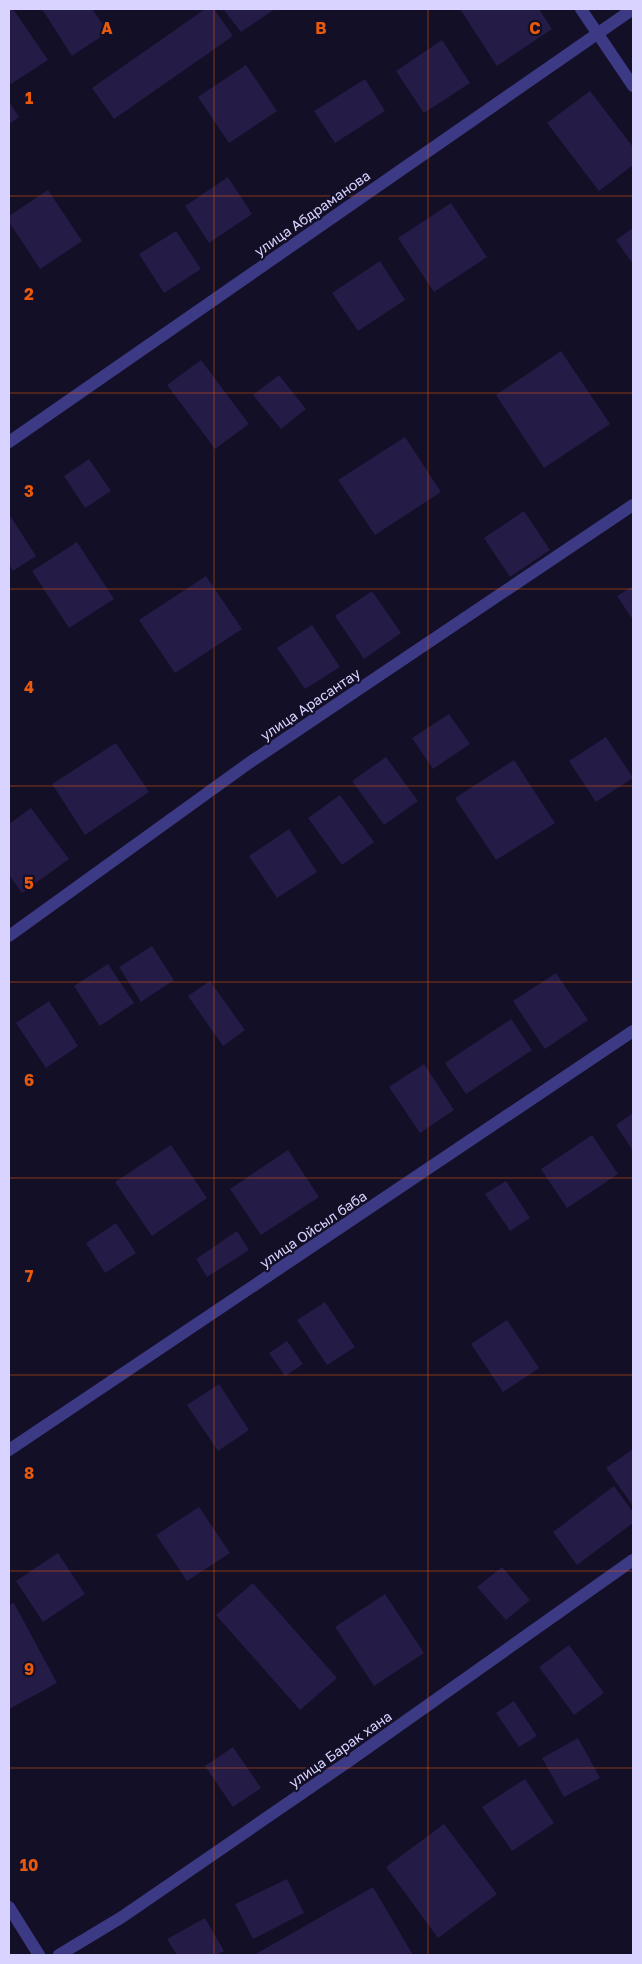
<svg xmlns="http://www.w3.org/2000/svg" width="642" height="1964" font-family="'Golos Text',sans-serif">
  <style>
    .building { fill: #241b47 }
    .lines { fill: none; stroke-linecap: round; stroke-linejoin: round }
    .minor { stroke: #3d3a85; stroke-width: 12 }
    .grid { fill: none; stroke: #e8590c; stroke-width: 1; stroke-opacity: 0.55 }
    .labels { text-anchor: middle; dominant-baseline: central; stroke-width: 4.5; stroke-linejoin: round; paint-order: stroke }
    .street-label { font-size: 14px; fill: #d9d4ff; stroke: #130f26 }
    .grid-label { font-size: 16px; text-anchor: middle; font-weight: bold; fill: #e8590c; stroke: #130f26; stroke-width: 4.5; stroke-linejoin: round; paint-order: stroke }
  </style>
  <rect width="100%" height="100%" fill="#130f26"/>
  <path class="building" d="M 9,9 L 13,9 L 48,60 L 11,84 L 9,81 Z
    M 42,9 L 92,9 L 108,32 L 72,56 Z
    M 205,9 L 214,9 L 233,36 L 114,119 L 92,88 Z
    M 223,9 L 275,9 L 241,32 Z
    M 460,9 L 539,9 L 552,29 L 497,66 Z
    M 442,40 L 470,83 L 424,113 L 396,71 Z
    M 246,65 L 277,111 L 229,143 L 198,97 Z
    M 365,79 L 385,111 L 335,143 L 314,111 Z
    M 590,91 L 633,147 L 633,165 L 599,191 L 547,123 Z
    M 9,102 L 19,117 L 9,124 Z
    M 228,177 L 252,214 L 209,243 L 185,206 Z
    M 48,190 L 82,241 L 40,269 L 9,222 L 9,216 Z
    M 451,203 L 487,257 L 434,292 L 398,238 Z
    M 633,228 L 633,264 L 616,240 Z
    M 176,231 L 201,269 L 164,293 L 139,254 Z
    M 380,261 L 405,300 L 358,331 L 332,293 Z
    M 561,351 L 610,424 L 544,468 L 496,395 Z
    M 201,360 L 249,424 L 215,449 L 167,385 Z
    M 279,375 L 306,409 L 281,429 L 253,395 Z
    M 405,437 L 441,492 L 375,535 L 338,480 Z
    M 89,459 L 111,491 L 85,508 L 64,476 Z
    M 524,511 L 550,550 L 510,577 L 484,538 Z
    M 9,514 L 36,556 L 13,571 L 9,564 Z
    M 77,542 L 114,599 L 69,628 L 32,571 Z
    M 206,576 L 242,629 L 175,673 L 139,620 Z
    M 633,586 L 633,620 L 617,596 Z
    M 372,591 L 401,633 L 364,659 L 335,616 Z
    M 312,625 L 340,667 L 305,689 L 277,648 Z
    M 449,714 L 470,744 L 433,769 L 412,738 Z
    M 606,737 L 633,778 L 596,802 L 569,761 Z
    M 116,743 L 149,792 L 85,835 L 52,784 Z
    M 386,757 L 418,801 L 384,825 L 352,781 Z
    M 514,760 L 555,823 L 496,860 L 455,798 Z
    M 340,795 L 374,842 L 342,865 L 308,818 Z
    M 31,808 L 69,859 L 22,893 L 9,875 L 9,824 Z
    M 289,829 L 317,872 L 277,898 L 249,856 Z
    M 152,946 L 174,980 L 141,1002 L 119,967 Z
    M 108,964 L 134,1003 L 100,1026 L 74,986 Z
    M 556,973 L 588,1020 L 545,1049 L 513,1001 Z
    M 210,981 L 245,1030 L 223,1046 L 188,996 Z
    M 49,1001 L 78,1046 L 46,1068 L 16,1023 Z
    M 511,1019 L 532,1050 L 466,1094 L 445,1063 Z
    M 424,1064 L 454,1110 L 420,1133 L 389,1087 Z
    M 633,1113 L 633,1151 L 616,1125 Z
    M 592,1135 L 618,1174 L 567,1208 L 541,1169 Z
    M 171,1145 L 207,1198 L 152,1236 L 115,1182 Z
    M 288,1150 L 319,1197 L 261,1235 L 230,1189 Z
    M 506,1181 L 530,1218 L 510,1231 L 485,1194 Z
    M 116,1223 L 136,1253 L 105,1273 L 86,1243 Z
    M 237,1231 L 249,1250 L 207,1277 L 196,1259 Z
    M 325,1302 L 355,1347 L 327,1365 L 297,1320 Z
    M 507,1320 L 539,1368 L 503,1392 L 471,1344 Z
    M 287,1341 L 303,1364 L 285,1376 L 269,1353 Z
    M 219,1384 L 249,1430 L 218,1451 L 187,1405 Z
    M 633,1449 L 633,1506 L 606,1468 Z
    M 614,1486 L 633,1512 L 633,1523 L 577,1565 L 553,1532 Z
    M 199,1507 L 230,1553 L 187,1581 L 156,1535 Z
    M 58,1553 L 85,1594 L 43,1622 L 16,1581 Z
    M 502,1567 L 530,1600 L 506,1620 L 477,1587 Z
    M 253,1583 L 337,1678 L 300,1710 L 216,1615 Z
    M 385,1594 L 424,1653 L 374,1686 L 335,1627 Z
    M 14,1603 L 57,1683 L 9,1709 L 9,1605 Z
    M 569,1645 L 604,1693 L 574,1715 L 539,1667 Z
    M 514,1701 L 537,1736 L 519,1747 L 496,1713 Z
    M 578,1738 L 600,1778 L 564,1797 L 542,1758 Z
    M 233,1747 L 261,1788 L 233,1807 L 205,1766 Z
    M 525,1779 L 554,1823 L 512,1851 L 482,1807 Z
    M 444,1824 L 497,1894 L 438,1938 L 386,1867 Z
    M 287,1879 L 304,1913 L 253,1939 L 235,1904 Z
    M 373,1887 L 413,1955 L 254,1955 Z
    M 205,1918 L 224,1951 L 216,1955 L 177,1955 L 167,1939 Z"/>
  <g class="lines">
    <path class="minor" d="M 581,9 L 633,86
      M 9,442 L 633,9
      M 9,936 L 249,763 L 633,505
      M 9,1450 L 633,1031
      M 9,1907 L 39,1955
      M 59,1955 L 122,1917 L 349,1761 L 633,1560"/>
  </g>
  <path class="grid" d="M 214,9 L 214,1955M 428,9 L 428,1955M 9,196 L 633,196M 9,393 L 633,393M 9,589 L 633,589M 9,786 L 633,786M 9,982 L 633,982M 9,1178 L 633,1178M 9,1375 L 633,1375M 9,1571 L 633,1571M 9,1768 L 633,1768"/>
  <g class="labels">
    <g class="street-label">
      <text transform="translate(312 213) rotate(-35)">улица Абдраманова</text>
      <text transform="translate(310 704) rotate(-34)">улица Арасантау</text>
      <text transform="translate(313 1229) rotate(-34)">улица Ойсыл баба</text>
      <text transform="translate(340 1749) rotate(-35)">улица Барак хана</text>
    </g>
  </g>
  <g class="grid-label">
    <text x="107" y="34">A</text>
    <text x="321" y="34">B</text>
    <text x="535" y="34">C</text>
    <text x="29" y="104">1</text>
    <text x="29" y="300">2</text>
    <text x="29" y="497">3</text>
    <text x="29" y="693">4</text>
    <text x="29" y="889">5</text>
    <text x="29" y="1086">6</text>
    <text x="29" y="1282">7</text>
    <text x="29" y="1479">8</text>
    <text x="29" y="1675">9</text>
    <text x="29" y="1871">10</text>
  </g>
  <rect width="642" height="1964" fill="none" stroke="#d9d4ff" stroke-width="20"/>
</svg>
